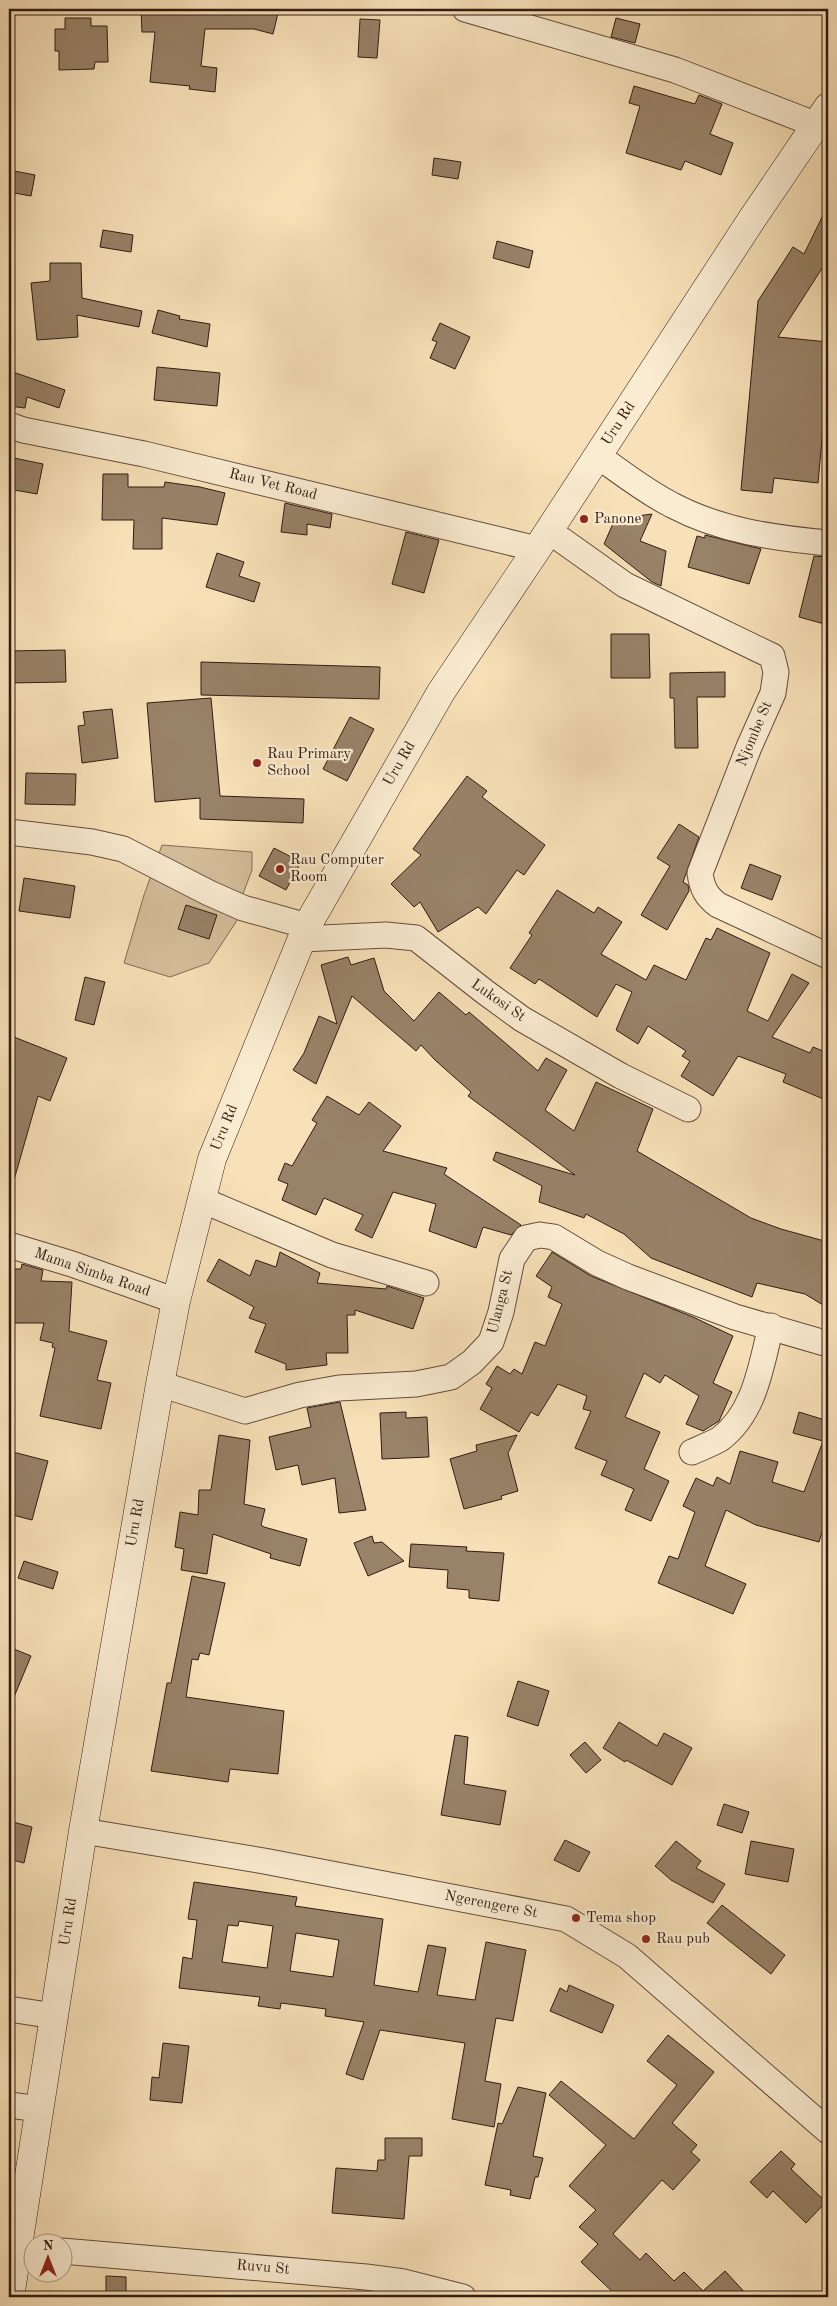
<svg xmlns="http://www.w3.org/2000/svg" width="837" height="2306" font-family="'Old Standard TT',serif">
  <style>
    .green { fill: #d6bf9c; stroke: #846d57 }
    .building { fill: #988268; stroke: #311b12; fill-rule: evenodd }
    .lines { fill: none; stroke-linecap: round; stroke-linejoin: round }
    .street-casing { stroke: #634c3c; stroke-width: 27 }
    .secondary-casing { stroke: #311b12; stroke-width: 29 }
    .street { stroke: #faecd1; stroke-width: 25 }
    .secondary { stroke: #faecd1; stroke-width: 28 }
    .poi-dot { fill: #8f2418; stroke: #faecd1; stroke-width: 2 }
    .labels { text-anchor: middle; dominant-baseline: central; stroke-width: 4.5; stroke-linejoin: round; paint-order: stroke }
    .street-label { font-size: 15px; fill: #311b12; stroke: #faecd1 }
    .poi-label { font-size: 15px; fill: #311b12; stroke: #faecd1; text-anchor: start }
  </style>
  <rect width="100%" height="100%" fill="#f8e1b8"/>
  <filter id="stains"><feTurbulence type="fractalNoise" baseFrequency=".004" numOctaves="4"/><feColorMatrix values="0 0 0 0 .2 0 0 0 0 .09 0 0 0 0 .02 0 0 0 .5 -.17"/></filter>
  <radialGradient id="worn" r=".72"><stop offset=".6" stop-color="#630" stop-opacity="0"/><stop offset="1" stop-color="#630" stop-opacity=".3"/></radialGradient>
  <path class="green" d="M 162,845 L 252,852 L 252,870 L 238,907 L 238,919 L 209,963 L 170,977 L 124,963 L 144,895 Z"/>
  <path class="building" d="M 141,9 L 279,9 L 273,34 L 254,29 L 205,29 L 201,66 L 217,68 L 215,92 L 189,89 L 190,86 L 150,82 L 155,32 L 142,32 Z
    M 65,18 L 91,18 L 91,26 L 107,26 L 108,62 L 95,62 L 94,69 L 59,70 L 59,51 L 55,51 L 55,29 L 65,29 Z
    M 616,18 L 640,24 L 635,43 L 611,37 Z
    M 360,19 L 380,20 L 377,58 L 358,57 Z
    M 634,86 L 695,104 L 699,95 L 722,104 L 710,134 L 733,143 L 721,175 L 685,161 L 681,170 L 626,153 L 640,106 L 629,103 Z
    M 434,158 L 461,162 L 458,179 L 432,175 Z
    M 9,170 L 35,175 L 31,196 L 9,192 Z
    M 828,205 L 828,259 L 778,337 L 828,342 L 826,395 L 818,483 L 774,478 L 772,493 L 741,490 L 758,301 L 793,247 L 804,254 Z
    M 103,230 L 133,235 L 131,252 L 100,247 Z
    M 497,241 L 533,251 L 529,268 L 493,258 Z
    M 50,263 L 81,263 L 82,298 L 142,311 L 139,327 L 77,315 L 78,337 L 37,340 L 31,283 L 50,281 Z
    M 158,310 L 180,316 L 179,319 L 210,324 L 207,347 L 152,333 Z
    M 440,323 L 470,337 L 455,369 L 430,358 L 437,342 L 432,340 Z
    M 157,367 L 220,373 L 217,406 L 154,400 Z
    M 13,372 L 65,390 L 59,408 L 27,397 L 25,408 L 9,406 L 9,377 L 14,378 Z
    M 9,457 L 43,464 L 37,494 L 9,489 Z
    M 103,474 L 128,474 L 128,487 L 164,487 L 165,482 L 200,487 L 225,493 L 217,525 L 162,518 L 162,549 L 133,549 L 134,520 L 102,520 Z
    M 285,503 L 332,514 L 330,528 L 307,524 L 307,535 L 281,532 Z
    M 652,514 L 640,541 L 666,551 L 661,586 L 652,582 L 604,544 L 615,519 Z
    M 406,532 L 439,540 L 424,593 L 392,584 Z
    M 705,535 L 761,549 L 749,584 L 688,567 L 697,536 L 705,538 Z
    M 217,553 L 244,562 L 239,576 L 260,583 L 254,602 L 206,587 Z
    M 814,556 L 828,557 L 828,625 L 799,617 Z
    M 611,634 L 649,634 L 650,678 L 611,678 Z
    M 65,650 L 66,682 L 9,683 L 9,651 Z
    M 201,662 L 380,667 L 379,699 L 201,695 Z
    M 725,672 L 725,697 L 697,697 L 698,748 L 675,748 L 674,698 L 670,698 L 670,673 Z
    M 211,698 L 220,796 L 304,799 L 303,823 L 200,819 L 200,798 L 155,802 L 147,703 Z
    M 112,709 L 118,758 L 82,763 L 78,726 L 85,725 L 83,712 Z
    M 350,717 L 374,729 L 347,781 L 323,769 Z
    M 26,773 L 76,774 L 75,805 L 25,804 Z
    M 467,776 L 487,791 L 482,797 L 545,845 L 524,875 L 517,870 L 486,914 L 478,907 L 438,932 L 420,902 L 414,907 L 391,884 L 421,855 L 413,849 Z
    M 679,824 L 699,837 L 683,882 L 688,885 L 689,891 L 667,930 L 641,915 L 670,866 L 657,858 Z
    M 274,848 L 301,862 L 286,890 L 259,876 Z
    M 750,864 L 781,876 L 772,900 L 741,888 Z
    M 24,878 L 75,886 L 70,918 L 19,911 Z
    M 557,890 L 594,913 L 598,907 L 622,922 L 601,954 L 646,980 L 654,965 L 686,980 L 706,938 L 711,940 L 717,928 L 770,953 L 747,1011 L 768,1021 L 792,974 L 809,983 L 772,1037 L 810,1053 L 813,1047 L 828,1053 L 828,1101 L 783,1082 L 786,1074 L 738,1056 L 713,1096 L 681,1076 L 690,1061 L 682,1056 L 686,1051 L 648,1026 L 638,1044 L 616,1030 L 632,992 L 616,984 L 597,1017 L 539,979 L 535,984 L 510,968 L 532,935 L 529,933 Z
    M 186,905 L 217,915 L 209,939 L 178,929 Z
    M 348,957 L 351,965 L 374,958 L 384,991 L 414,1021 L 439,992 L 466,1015 L 469,1012 L 538,1071 L 546,1058 L 567,1070 L 545,1110 L 574,1131 L 596,1082 L 653,1109 L 637,1151 L 751,1218 L 781,1229 L 828,1242 L 828,1308 L 805,1294 L 757,1283 L 752,1297 L 651,1258 L 624,1234 L 586,1214 L 584,1218 L 539,1202 L 542,1186 L 493,1160 L 496,1152 L 575,1175 L 468,1096 L 471,1092 L 435,1060 L 421,1045 L 416,1051 L 352,996 L 316,1084 L 293,1070 L 304,1053 L 319,1016 L 337,1024 L 321,965 Z
    M 85,977 L 105,982 L 94,1025 L 75,1020 Z
    M 9,1035 L 67,1058 L 50,1101 L 38,1096 L 14,1180 L 9,1180 Z
    M 327,1096 L 359,1115 L 369,1102 L 401,1126 L 383,1151 L 447,1168 L 444,1174 L 521,1225 L 511,1235 L 483,1227 L 476,1248 L 429,1231 L 436,1204 L 393,1192 L 372,1238 L 355,1230 L 363,1215 L 324,1198 L 316,1215 L 282,1200 L 288,1184 L 278,1180 L 285,1163 L 292,1166 L 317,1123 L 312,1120 Z
    M 280,1252 L 320,1273 L 317,1283 L 386,1289 L 387,1286 L 424,1298 L 413,1329 L 355,1310 L 355,1315 L 347,1315 L 348,1353 L 326,1353 L 327,1365 L 286,1370 L 286,1364 L 255,1352 L 266,1324 L 249,1318 L 254,1307 L 207,1281 L 219,1259 L 250,1276 L 256,1260 L 276,1267 Z
    M 552,1252 L 591,1276 L 693,1317 L 733,1336 L 713,1383 L 732,1392 L 719,1421 L 703,1431 L 686,1424 L 699,1396 L 665,1375 L 660,1383 L 644,1373 L 625,1417 L 660,1432 L 644,1469 L 669,1481 L 651,1521 L 625,1510 L 634,1489 L 601,1475 L 607,1461 L 575,1448 L 591,1411 L 583,1409 L 587,1396 L 558,1384 L 538,1416 L 531,1412 L 519,1432 L 480,1409 L 492,1388 L 486,1384 L 497,1366 L 510,1374 L 514,1369 L 522,1374 L 535,1342 L 545,1346 L 562,1304 L 548,1297 L 552,1287 L 536,1276 Z
    M 22,1264 L 43,1270 L 41,1281 L 72,1282 L 69,1331 L 107,1341 L 97,1380 L 111,1383 L 101,1429 L 40,1416 L 55,1348 L 52,1347 L 53,1343 L 40,1340 L 44,1323 L 9,1323 L 9,1269 L 21,1269 Z
    M 340,1402 L 366,1510 L 339,1513 L 335,1478 L 302,1485 L 298,1465 L 276,1470 L 269,1437 L 311,1427 L 307,1408 Z
    M 406,1412 L 406,1418 L 427,1417 L 429,1457 L 382,1459 L 380,1413 Z
    M 799,1412 L 828,1421 L 828,1512 L 819,1542 L 756,1525 L 726,1510 L 705,1566 L 746,1584 L 733,1614 L 658,1583 L 669,1556 L 678,1559 L 695,1512 L 683,1506 L 696,1478 L 713,1486 L 717,1477 L 730,1484 L 740,1451 L 778,1462 L 772,1482 L 804,1492 L 823,1441 L 793,1433 Z
    M 219,1435 L 250,1440 L 244,1504 L 265,1509 L 261,1525 L 264,1527 L 307,1539 L 300,1566 L 270,1558 L 271,1554 L 213,1534 L 207,1574 L 181,1570 L 184,1549 L 175,1547 L 180,1512 L 198,1515 L 199,1490 L 211,1490 Z
    M 517,1435 L 508,1453 L 518,1491 L 501,1496 L 502,1499 L 464,1509 L 450,1459 L 477,1451 L 476,1445 Z
    M 9,1451 L 48,1461 L 32,1520 L 9,1514 Z
    M 372,1536 L 374,1543 L 382,1542 L 404,1561 L 368,1576 L 354,1543 Z
    M 411,1544 L 467,1547 L 466,1551 L 504,1553 L 499,1601 L 469,1598 L 469,1590 L 447,1588 L 448,1570 L 409,1567 Z
    M 24,1561 L 58,1572 L 53,1589 L 18,1578 Z
    M 192,1576 L 225,1583 L 209,1655 L 200,1653 L 198,1660 L 192,1659 L 186,1697 L 284,1711 L 278,1774 L 230,1769 L 228,1782 L 151,1771 L 167,1683 L 171,1683 Z
    M 9,1647 L 31,1656 L 9,1709 Z
    M 518,1681 L 549,1691 L 538,1726 L 507,1716 Z
    M 619,1722 L 657,1746 L 664,1733 L 692,1748 L 672,1785 L 626,1760 L 625,1762 L 603,1748 Z
    M 455,1735 L 468,1737 L 464,1784 L 506,1791 L 500,1825 L 441,1815 Z
    M 585,1742 L 601,1760 L 586,1773 L 570,1755 Z
    M 724,1804 L 749,1812 L 742,1833 L 717,1825 Z
    M 9,1821 L 32,1827 L 24,1863 L 9,1859 Z
    M 565,1840 L 590,1852 L 579,1872 L 554,1860 Z
    M 676,1841 L 701,1861 L 696,1868 L 725,1884 L 713,1903 L 671,1880 L 655,1866 Z
    M 751,1841 L 794,1849 L 788,1882 L 745,1874 Z
    M 194,1882 L 297,1897 L 295,1906 L 383,1919 L 374,1985 L 418,1992 L 428,1945 L 446,1948 L 437,1995 L 475,2000 L 486,1942 L 526,1950 L 513,2021 L 496,2018 L 485,2081 L 501,2084 L 494,2127 L 452,2119 L 465,2043 L 380,2030 L 363,2080 L 346,2074 L 364,2022 L 325,2016 L 326,2009 L 281,2003 L 280,2009 L 258,2006 L 260,1997 L 179,1988 L 183,1957 L 192,1959 L 197,1920 L 188,1919 ZM 239,1921 L 273,1926 L 267,1968 L 222,1962 L 228,1925 L 238,1926 ZM 296,1933 L 339,1940 L 333,1977 L 290,1971 Z
    M 722,1905 L 785,1955 L 771,1974 L 707,1923 Z
    M 569,1985 L 614,2005 L 602,2033 L 550,2011 L 560,1988 L 567,1992 Z
    M 668,2035 L 714,2072 L 672,2123 L 697,2145 L 691,2152 L 700,2160 L 673,2190 L 662,2180 L 613,2234 L 640,2260 L 646,2253 L 674,2281 L 684,2272 L 703,2291 L 725,2271 L 749,2297 L 618,2297 L 581,2262 L 598,2244 L 579,2227 L 596,2210 L 569,2186 L 606,2145 L 549,2095 L 561,2081 L 634,2139 L 677,2085 L 647,2061 Z
    M 163,2043 L 189,2046 L 182,2103 L 150,2100 L 152,2077 L 159,2078 Z
    M 518,2087 L 546,2093 L 533,2156 L 543,2158 L 538,2177 L 535,2177 L 530,2199 L 510,2195 L 511,2190 L 485,2185 L 498,2123 L 502,2124 Z
    M 385,2138 L 422,2138 L 422,2156 L 409,2156 L 404,2219 L 332,2213 L 336,2168 L 377,2171 L 378,2160 L 385,2160 Z
    M 781,2151 L 795,2164 L 791,2169 L 826,2202 L 806,2223 L 773,2191 L 767,2198 L 750,2182 Z
    M 106,2276 L 126,2277 L 126,2297 L 106,2297 Z"/>
  <g class="lines">
    <defs>
      <path id="street" d="M 465,9 L 675,70 L 817,125
        M 9,425 L 23,430 L 144,454 L 537,549
        M 598,456 C 622,473 646,492 672,505 C 721,531 774,538 828,543
        M 549,531 L 625,585 L 772,656 L 776,672 L 773,693 L 749,747 L 700,873 C 702,888 706,896 718,905 L 828,956
        M 9,832 L 92,842 L 123,849 L 209,893 L 243,908 L 307,926
        M 301,939 L 386,935 L 416,938 L 485,992 L 522,1019 L 621,1076 L 688,1109
        M 202,1200 L 332,1255 L 426,1283
        M 9,1245 L 72,1264 L 176,1301
        M 160,1384 L 245,1411 L 300,1395 L 339,1388 L 416,1384 L 451,1377 L 472,1362 L 491,1342 L 501,1312 L 512,1259 L 526,1238 L 540,1235 L 554,1237 L 597,1263 L 628,1277 L 735,1317 L 828,1344
        M 692,1452 C 701,1448 711,1444 720,1439 C 755,1413 761,1366 771,1326
        M 83,1831 L 264,1861 L 566,1919 L 627,1956 L 828,2131
        M 9,2009 L 54,2016
        M 9,2105 L 40,2109
        M 62,2251 L 366,2277 L 404,2282 L 463,2297"/>
      <path id="secondary" d="M 10,2297 L 83,1831 L 160,1384 L 176,1301 L 212,1159 L 307,926 L 441,692 L 537,549 L 752,219 L 828,107"/>
    </defs>
    <use href="#street" class="street-casing"/>
    <use href="#secondary" class="secondary-casing"/>
    <use href="#street" class="street"/>
    <use href="#secondary" class="secondary"/>
  </g>
  <g class="poi-dot">
    <circle cx="584" cy="519" r="5"/>
    <circle cx="257" cy="763" r="5"/>
    <circle cx="280" cy="869" r="5"/>
    <circle cx="576" cy="1918" r="5"/>
    <circle cx="646" cy="1939" r="5"/>
  </g>
  <g class="labels">
    <g class="street-label">
      <text transform="translate(619 424) rotate(-57)">Uru Rd</text>
      <text transform="translate(273 485) rotate(14)">Rau Vet Road</text>
      <text transform="translate(755 734) rotate(-67)">Njombe St</text>
      <text transform="translate(400 764) rotate(-60)">Uru Rd</text>
      <text transform="translate(498 1001) rotate(35)">Lukosi St</text>
      <text transform="translate(225 1128) rotate(-68)">Uru Rd</text>
      <text transform="translate(92 1273) rotate(19)">Mama Simba Road</text>
      <text transform="translate(501 1302) rotate(-76)">Ulanga St</text>
      <text transform="translate(136 1523) rotate(-80)">Uru Rd</text>
      <text transform="translate(491 1905) rotate(11)">Ngerengere St</text>
      <text transform="translate(69 1922) rotate(-81)">Uru Rd</text>
      <text transform="translate(263 2268) rotate(5)">Ruvu St</text>
    </g>
    <g class="poi-label">
      <text x="594" y="519">Panone</text>
      <text x="267" y="754">Rau Primary<tspan x="267" dy="17">School</tspan></text>
      <text x="290" y="860">Rau Computer<tspan x="290" dy="17">Room</tspan></text>
      <text x="586" y="1918">Tema shop</text>
      <text x="656" y="1939">Rau pub</text>
    </g>
  </g>
  <rect width="837" height="2306" fill="none" stroke="#f8e1b8" stroke-width="30"/>
  <rect x="10" y="10" width="817" height="2286" fill="none" stroke="#311b12" stroke-width="2.5"/>
  <rect x="15" y="15" width="807" height="2276" fill="none" stroke="#311b12"/>
  <g transform="translate(48 2258)"><circle r="24" fill="#faecd1" stroke="#aa9885"/>
  <path d="M0-4L9 19L0 12L-9 19Z" fill="#8f2418"/>
  <text y="-8" font-size="14" font-weight="bold" text-anchor="middle" fill="#311b12">N</text>
  </g>
  <rect width="100%" height="100%" filter="url(#stains)"/>
  <rect width="100%" height="100%" fill="url(#worn)"/>
</svg>
